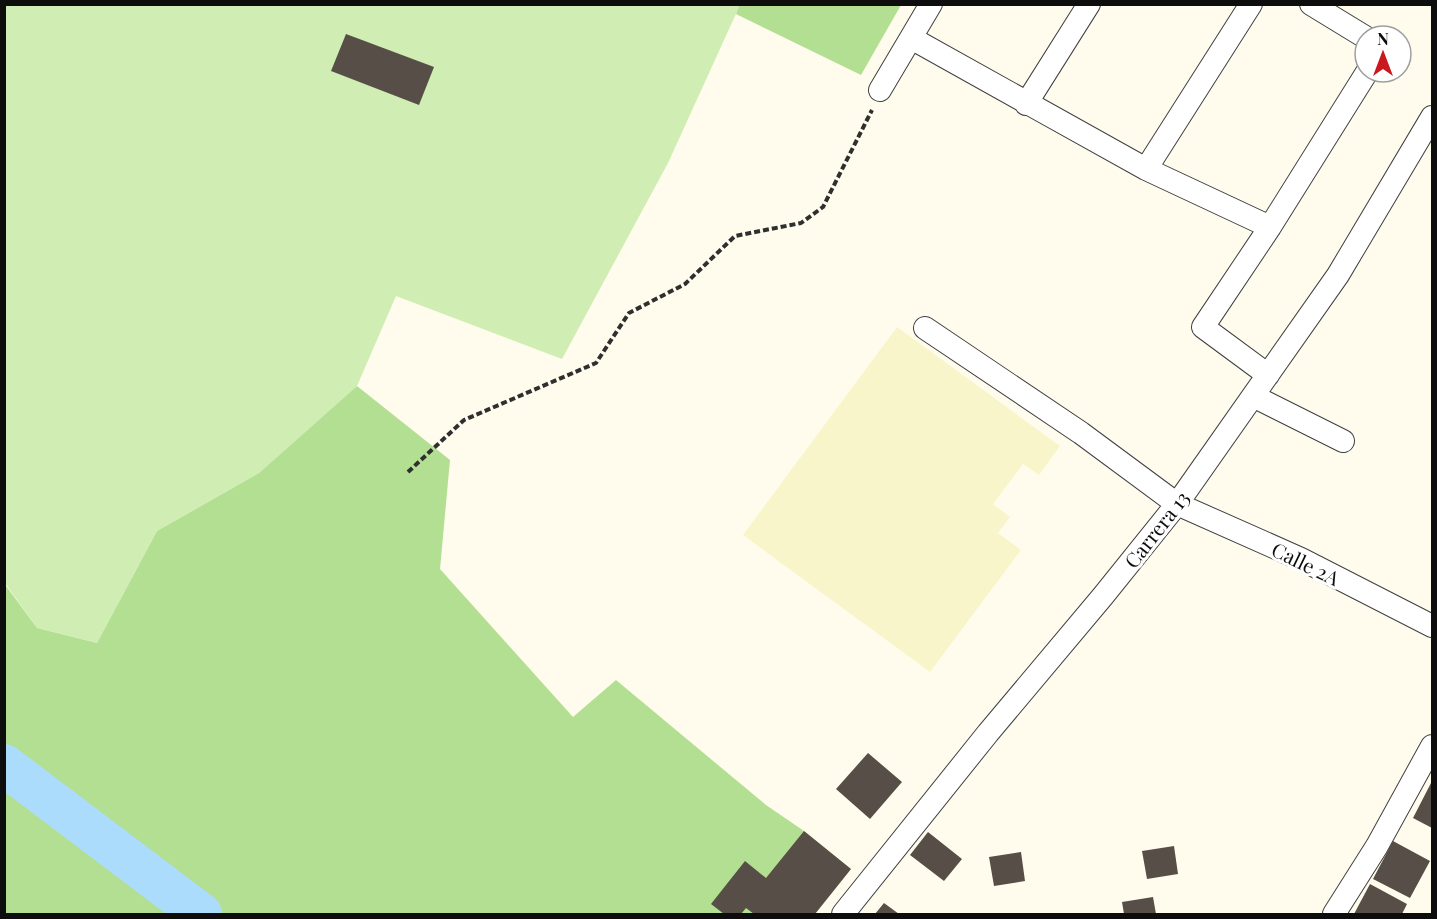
<svg xmlns="http://www.w3.org/2000/svg" width="1437" height="919" font-family="'Playfair Display',serif">
  <style>
    .farmland { fill: #f8f5ca }
    .green { fill: #d0edb3 }
    .forest { fill: #b2df91 }
    .lines { fill: none; stroke-linecap: round; stroke-linejoin: round }
    .river { stroke: #acdcfc; stroke-width: 42 }
    .building { fill: #574e48 }
    .minor-casing { stroke: #404040; stroke-width: 24 }
    .path { stroke: #2f2f2f; stroke-width: 4; stroke-dasharray: 6 3; stroke-linecap: butt }
    .minor { stroke: #fff; stroke-width: 22 }
    .labels { text-anchor: middle; dominant-baseline: central; stroke-width: 6; stroke-linejoin: round; paint-order: stroke }
    .street-label { font-size: 20px; fill: #0d0d0d; stroke: #fff }
  </style>
  <rect width="100%" height="100%" fill="#fffced"/>
  <path class="farmland" d="M 897,327 L 1060,446 L 1039,475 L 1023,464 L 993,504 L 1010,517 L 998,533 L 1021,550 L 930,672 L 743,535 Z"/>
  <path class="green" d="M 4,5 L 740,5 L 668,163 L 562,359 L 396,296 L 357,386 L 259,473 L 157,531 L 97,643 L 37,628 L 5,583 Z"/>
  <path class="forest" d="M 740,4 L 901,4 L 901,5 L 861,75 L 736,14 Z
    M 357,386 L 450,460 L 440,569 L 573,717 L 616,680 L 766,805 L 804,831 L 851,869 L 815,914 L 5,914 L 4,583 L 37,628 L 97,643 L 157,531 L 259,473 Z"/>
  <g class="lines">
    <path class="river" d="M 4,765 L 201,914"/>
  </g>
  <path class="building" d="M 346,34 L 434,67 L 419,105 L 331,71 Z
    M 868,753 L 902,782 L 870,819 L 836,789 Z
    M 1432,781 L 1432,828 L 1413,818 Z
    M 804,831 L 851,869 L 815,914 L 754,914 L 746,908 L 741,914 L 724,914 L 711,904 L 745,861 L 766,878 Z
    M 928,832 L 962,859 L 944,881 L 910,855 Z
    M 1393,841 L 1430,861 L 1410,898 L 1373,879 Z
    M 1174,846 L 1178,874 L 1147,879 L 1142,851 Z
    M 1021,852 L 1025,881 L 994,886 L 989,857 Z
    M 1370,884 L 1407,904 L 1402,914 L 1354,914 Z
    M 1153,897 L 1156,914 L 1124,914 L 1122,902 Z
    M 884,903 L 899,914 L 875,914 Z"/>
  <g class="lines">
    <defs>
      <path id="minor" d="M 1311,4 L 1365,37
        M 911,38 L 1146,169 L 1270,227
        M 880,90 L 931,4
        M 1026,104 L 1089,4
        M 1146,169 L 1251,4
        M 925,328 L 1081,433 L 1177,504 L 1301,559 L 1432,626
        M 1268,375 L 1203,327 L 1270,227 L 1367,72
        M 1253,396 L 1343,441
        M 843,914 L 988,733 L 1103,596 L 1177,504 L 1338,275 L 1432,117
        M 1334,914 L 1377,846 L 1432,746"/>
    </defs>
    <use href="#minor" class="minor-casing"/>
    <path class="path" d="M 408,472 L 464,420 L 596,363 L 629,313 L 685,284 L 735,236 L 801,223 L 823,207 L 872,110"/>
    <use href="#minor" class="minor"/>
  </g>
  <g class="labels">
    <g class="street-label">
      <text transform="translate(1156 529) rotate(-52)">Carrera 13</text>
      <text transform="translate(1306 563) rotate(26)">Calle 2A</text>
    </g>
  </g>
  <rect width="1437" height="919" fill="none" stroke="#0d0d0d" stroke-width="12"/>
  <g transform="translate(1383 54)"><circle r="28" fill="#ffffff" stroke="#9e9e9e" stroke-width="1.5"/>
  <path d="M0-4.5L10 22L0 15L-10 22Z" fill="#c9181e"/>
  <text y="-9" font-size="16" font-weight="bold" text-anchor="middle" fill="#0d0d0d">N</text>
  </g>
</svg>
